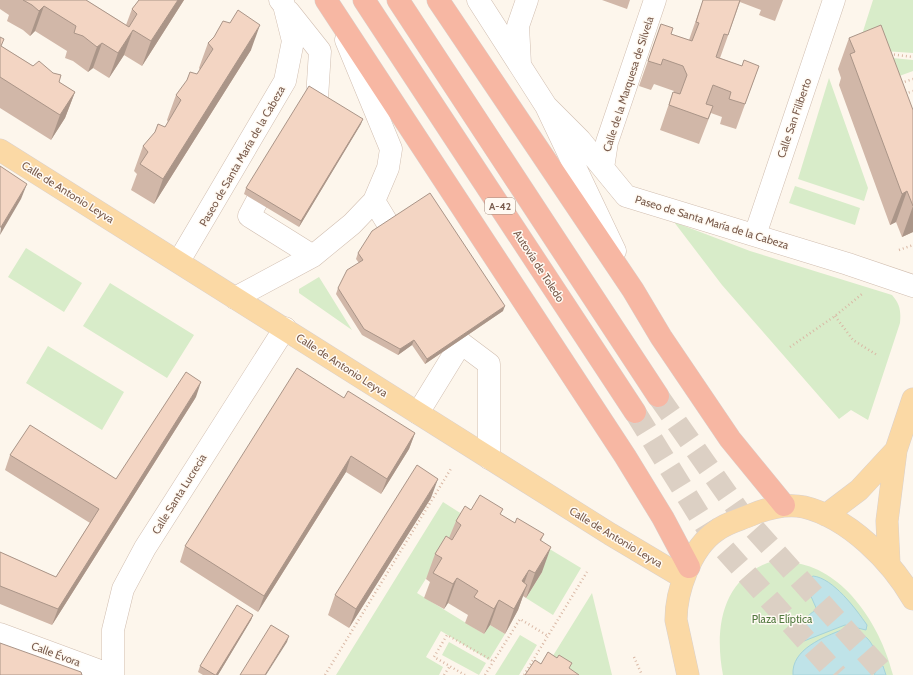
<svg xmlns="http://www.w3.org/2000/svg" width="913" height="675" font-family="Cabin,sans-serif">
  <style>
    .green { fill: #d8ecc9 }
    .water { fill: #bfe3e8; stroke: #a5d3da }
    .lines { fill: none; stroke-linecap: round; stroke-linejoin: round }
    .highway-tunnel { stroke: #dcd0c4; stroke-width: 22; stroke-dasharray: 22 11; stroke-linecap: butt }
    .minor-casing { stroke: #d1beb0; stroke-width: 23 }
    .major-casing { stroke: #dad1cd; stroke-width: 23 }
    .highway-casing { stroke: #dad1cd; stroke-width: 23 }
    .path { stroke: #d9b8a5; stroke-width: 2.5; stroke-dasharray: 1 3; stroke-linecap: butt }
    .minor { stroke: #fff; stroke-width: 22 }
    .major { stroke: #fbd9a5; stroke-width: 22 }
    .highway { stroke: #f7b7a3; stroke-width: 22 }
    .wall { fill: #d1b7a8 }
    .shaded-wall { fill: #aa9588 }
    .building { fill: #f3d5c3; stroke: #aa9588 }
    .labels { text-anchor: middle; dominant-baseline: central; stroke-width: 3; stroke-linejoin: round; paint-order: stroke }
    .shield { fill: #fffaf3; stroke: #a28b7f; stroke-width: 1 }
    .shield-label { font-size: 10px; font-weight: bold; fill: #7a5c4d }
    .street-label { font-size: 11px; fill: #7a5c4d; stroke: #fffaf3 }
    .park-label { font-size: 11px; fill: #537a41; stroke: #fffaf3 }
  </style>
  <rect width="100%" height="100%" fill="#fdf6ec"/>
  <path class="green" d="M 873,0 L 913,0 L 913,53 L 870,50 L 858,47 Z
    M 872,56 L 913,60 L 913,71 L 883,82 Z
    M 829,78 L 868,188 L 864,201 L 798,179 Z
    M 795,186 L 860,208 L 855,225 L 789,203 Z
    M 674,222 L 750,251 L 892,295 C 900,304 901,311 900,323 L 868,420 L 851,410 L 839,419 L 722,285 Z
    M 26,248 L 82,283 L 64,312 L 8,277 Z
    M 319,277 L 352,330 L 299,293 L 299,289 Z
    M 110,283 L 194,335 L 167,378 L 83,326 Z
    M 48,346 L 124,392 L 102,430 L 26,383 Z
    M 443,502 L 465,516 L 417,593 L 484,634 L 490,625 L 505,634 L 489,660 L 441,631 L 426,657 L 443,667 L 439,675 L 336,675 Z
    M 543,545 L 581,568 L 553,615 L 526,598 L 542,572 Z
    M 773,561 C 782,561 792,562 801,564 C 849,575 882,630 893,675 L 723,675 C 714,628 722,577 773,561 Z
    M 592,593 L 612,675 L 541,675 Z
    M 520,635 L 537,645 L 519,675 L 495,675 Z
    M 449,642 L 486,663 L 479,675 L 442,655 Z"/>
  <path class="water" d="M 813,576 C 833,578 856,609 867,625 L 866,630 L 845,625 L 804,641 C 802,627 804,615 817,610 L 806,585 L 807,580 Z
    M 844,629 C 868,628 884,654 872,675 L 793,675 C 791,649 824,637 844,629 Z
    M 879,664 L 883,666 L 886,675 L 874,675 Z"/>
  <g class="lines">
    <path class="highway-tunnel" d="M 658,396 L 741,514 L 886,675
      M 635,412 L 710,533 L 837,675"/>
    <defs>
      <path id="minor" d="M 478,0 L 546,106 L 615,251
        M 289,12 L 320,51 L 317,98
        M 520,64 L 518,26 L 527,0
        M 546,106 L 580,140 L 626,196 L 848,264 L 913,286
        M 603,168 L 607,142 L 655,0
        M 257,201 L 249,216 L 313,256
        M 374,201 L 402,247
        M 755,235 L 834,0
        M 179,261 L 285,81 L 293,41 L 284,5 L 280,0
        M 235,298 L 313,256 L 352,224 L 374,201 L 388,168 L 391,149 L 346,40
        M 444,315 L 461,343 L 489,364 L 489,458
        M 418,413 L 461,343
        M 0,634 L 111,675
        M 113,675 L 113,630 L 123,589 L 145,548 L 285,328"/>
      <path id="major" d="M 0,150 L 610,534 L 684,578
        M 826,515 L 859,490 L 896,450
        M 889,564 L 887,521 L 896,450 L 913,399
        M 688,675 L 676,620 C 676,591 691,548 716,531 C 726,523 739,520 751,515 C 768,508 786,503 804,507 C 849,518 891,561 913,599"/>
      <path id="highway" d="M 326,0 L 625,456 L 663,518 L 689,567
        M 364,0 L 635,412
        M 398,0 L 658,396
        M 438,0 L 633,290 L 661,337 L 730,439 L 784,505"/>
    </defs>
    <use href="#minor" class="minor-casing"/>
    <use href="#major" class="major-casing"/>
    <use href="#highway" class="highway-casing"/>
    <path class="path" d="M 890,54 L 913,57
      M 901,83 L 913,79
      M 905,94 L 913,91
      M 899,250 L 913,245
      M 835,316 L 853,340 L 877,355
      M 790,347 L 835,316 L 862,294
      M 634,657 L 642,675
      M 325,675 L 452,467
      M 444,675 L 450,666
      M 465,675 L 434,657 L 447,635 L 493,661
      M 485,675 L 520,619 L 548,636
      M 524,675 L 587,572"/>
    <use href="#minor" class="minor"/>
    <use href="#major" class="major"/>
    <use href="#highway" class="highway"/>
  </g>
  <path class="wall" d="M 0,0 L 86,0 L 126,25 L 132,9 L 139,0 L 184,0 L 142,66 L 124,55 L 109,78 L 93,68 L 88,72 L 73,61 L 65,58 L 67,51 L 35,31 L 30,36 L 23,30 L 7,21 L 9,15 L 0,9 Z
    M 602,0 L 630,0 L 627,9 Z
    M 703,0 L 783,0 L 775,21 L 759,15 L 761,10 L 740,2 L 720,58 L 742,66 L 759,66 L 736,129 L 720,124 L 722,117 L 711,113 L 699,144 L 660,130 L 673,92 L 674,92 L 674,91 L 654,84 L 651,90 L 639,86 L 661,24 L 671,34 L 689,40 Z
    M 0,37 L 1,46 L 75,92 L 65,118 L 51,140 L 0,108 Z
    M 849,38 L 913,110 L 913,232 L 902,237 L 896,222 L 890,225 L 839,85 L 841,78 L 838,69 Z
    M 208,43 L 251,50 L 154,204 L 131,190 L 137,174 L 134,171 L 143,146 L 165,127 L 168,122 L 167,120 L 176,95 L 197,74 L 200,70 L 199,68 Z
    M 361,124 L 299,227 L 244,194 L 246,188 Z
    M 358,253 L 503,311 L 425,364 L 412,345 L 398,355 L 362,335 L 336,294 L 338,288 L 359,263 L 356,259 Z
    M 196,397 L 52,625 L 0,604 L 0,552 L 56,577 L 90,523 L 5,470 L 10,455 L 116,479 Z
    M 344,398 L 415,433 L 409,449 L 381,494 L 346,472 L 258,612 L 180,562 L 185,546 Z
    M 431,498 L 349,628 L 328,615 L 335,595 Z
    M 471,510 L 501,515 L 515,523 L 544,534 L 541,541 L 542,572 L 526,598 L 523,596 L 518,610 L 505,634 L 490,625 L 484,634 L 465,623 L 468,615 L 448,603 L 444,609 L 424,598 L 430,582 L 426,579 L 435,554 L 449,538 L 456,521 Z
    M 253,615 L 251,620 L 218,675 L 203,675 L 198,672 L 200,666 Z"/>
  <path class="shaded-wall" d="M 178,0 L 184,0 L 142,66 L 151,41 Z
    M 44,6 L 35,31 L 30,36 L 39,11 Z
    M 260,25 L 251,50 L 154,204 L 163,179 Z
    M 133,30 L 124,55 L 109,78 L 118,53 Z
    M 102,43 L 93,68 L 88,72 L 97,47 Z
    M 75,92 L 65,118 L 51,140 L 60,115 Z
    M 363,119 L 361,124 L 299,227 L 301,221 Z
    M 27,184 L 21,199 L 0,235 L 1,227 Z
    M 907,191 L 896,222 L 890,225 L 902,194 Z
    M 913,206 L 913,232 L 902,237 Z
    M 505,306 L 503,311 L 425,364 L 427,359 Z
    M 414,340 L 412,345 L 398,355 L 400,349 Z
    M 201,382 L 196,397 L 52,625 L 58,609 Z
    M 415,433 L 409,449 L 381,494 L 387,479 Z
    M 351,456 L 346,472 L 258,612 L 264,596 Z
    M 438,479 L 431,498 L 349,628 L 356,609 Z
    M 551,547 L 542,572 L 526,598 L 535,573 Z
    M 529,570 L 520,595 L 522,581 Z
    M 457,578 L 448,603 L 444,609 L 453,584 Z
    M 527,585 L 518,610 L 505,634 L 514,609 Z
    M 499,600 L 490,625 L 484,634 L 494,609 Z
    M 253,615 L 251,620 L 218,675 L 216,675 Z
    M 289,636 L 287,642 L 266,675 L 265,675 Z"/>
  <path class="building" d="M 23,0 L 86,0 L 129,27 L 137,14 L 132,9 L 139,0 L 178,0 L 151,41 L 133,30 L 118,53 L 102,43 L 97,47 L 83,36 L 74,33 L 76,26 L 44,6 L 39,11 L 32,5 Z
    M 703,0 L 740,0 L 728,35 L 724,34 L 716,57 L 742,66 L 744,60 L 759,66 L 745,104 L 729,99 L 731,92 L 713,85 L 706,104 L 713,106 L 708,119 L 669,105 L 673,92 L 680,94 L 687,75 L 683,66 L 663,59 L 661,65 L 648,61 L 661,24 L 673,28 L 671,34 L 692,41 L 699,23 L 696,22 Z
    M 238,10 L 260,25 L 163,179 L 140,164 L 148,152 L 143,146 L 155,132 L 158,124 L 165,127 L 181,100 L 176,95 L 187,80 L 190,72 L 197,74 L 213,49 L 208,43 L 214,37 L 223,21 L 230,23 Z
    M 881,25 L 913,110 L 913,206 L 907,191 L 902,194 L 850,54 L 855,52 L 849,38 Z
    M 0,37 L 4,39 L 1,46 L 33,66 L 39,61 L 53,73 L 61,75 L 59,82 L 75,92 L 60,115 L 0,77 Z
    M 309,86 L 363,119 L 301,221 L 246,188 Z
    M 0,166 L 27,184 L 1,227 L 0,227 Z
    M 430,193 L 505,306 L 427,359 L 414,340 L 400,349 L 364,329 L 338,288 L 347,270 L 363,260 L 358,253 L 372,231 Z
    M 297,368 L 344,398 L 348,391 L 415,433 L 387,479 L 351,456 L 264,596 L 185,546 Z
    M 186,372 L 201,382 L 58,609 L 0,586 L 0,552 L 56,577 L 99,509 L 10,455 L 30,425 L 116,479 Z
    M 417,465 L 438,479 L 356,609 L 335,595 Z
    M 480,495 L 503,509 L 500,514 L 515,523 L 517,518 L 544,534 L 540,540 L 551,547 L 535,573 L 529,570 L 522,581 L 527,585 L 514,609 L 499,600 L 494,609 L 474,597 L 478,591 L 457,578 L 453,584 L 433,573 L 442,558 L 435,554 L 446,536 L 452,540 L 461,525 L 456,521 L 465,506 L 471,510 Z
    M 237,605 L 253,615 L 216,675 L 215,675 L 200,666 Z
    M 271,625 L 289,636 L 265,675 L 240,675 Z
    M 0,643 L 81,672 L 82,675 L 0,675 Z
    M 548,652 L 557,658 L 559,655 L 572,663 L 569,668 L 579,675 L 525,675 L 535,660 L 541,664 Z"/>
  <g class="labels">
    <rect class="shield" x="485" y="198" width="30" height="16" rx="3"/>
    <g class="shield-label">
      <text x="500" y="206">A-42</text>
    </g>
    <g class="street-label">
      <text transform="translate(628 84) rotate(-72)">Calle de la Marquesa de Silvela</text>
      <text transform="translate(794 118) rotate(-71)">Calle San Filiberto</text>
      <text transform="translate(242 156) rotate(-60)">Paseo de Santa María de la Cabeza</text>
      <text transform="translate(68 192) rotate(32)">Calle de Antonio Leyva</text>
      <text transform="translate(712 222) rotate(17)">Paseo de Santa María de la Cabeza</text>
      <text transform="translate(539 266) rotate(57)">Autovía de Toledo</text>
      <text transform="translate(342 365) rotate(33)">Calle de Antonio Leyva</text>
      <text transform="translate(179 494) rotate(-58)">Calle Santa Lucrecia</text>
      <text transform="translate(616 537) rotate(31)">Calle de Antonio Leyva</text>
      <text transform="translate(56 654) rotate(20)">Calle Évora</text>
    </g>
    <g class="park-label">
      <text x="782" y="619">Plaza Elíptica</text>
    </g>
  </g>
</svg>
